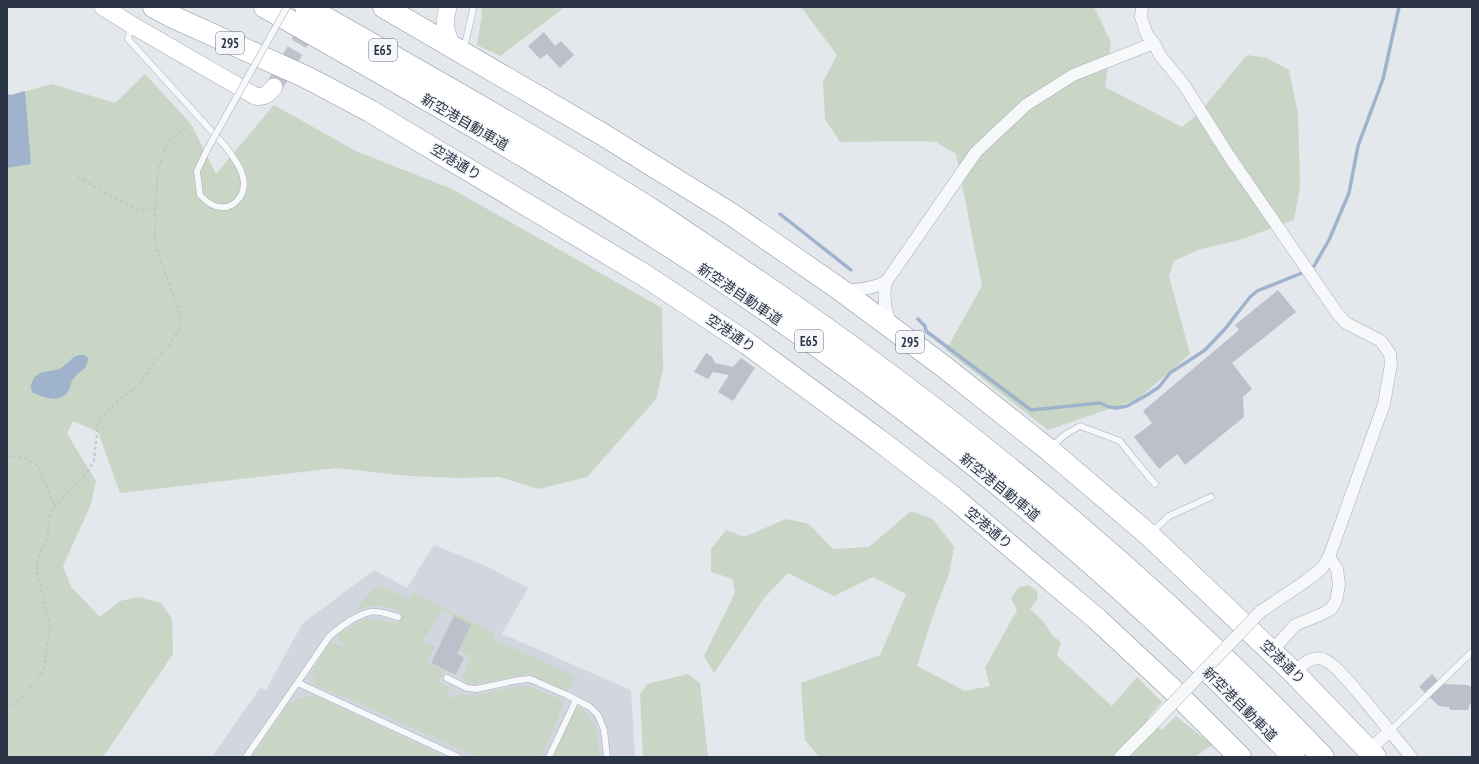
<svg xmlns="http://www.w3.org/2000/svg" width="1479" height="764" font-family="'PT Sans Narrow','Noto Sans JP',sans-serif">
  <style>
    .built { fill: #d2d6de }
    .green { fill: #c9d6c5 }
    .water { fill: #9fb4cc }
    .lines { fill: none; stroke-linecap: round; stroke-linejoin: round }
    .stream { stroke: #9fb4cc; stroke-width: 3.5 }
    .building { fill: #bbc0ca }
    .secondary-tunnel { stroke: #bfc3cb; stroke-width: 17; stroke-dasharray: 17 8; stroke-linecap: butt }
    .lane-casing { stroke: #a9aeb7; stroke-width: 7 }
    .street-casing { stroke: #a9aeb7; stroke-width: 13 }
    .secondary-casing { stroke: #a9aeb7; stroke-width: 18 }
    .highway-casing { stroke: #8b94a3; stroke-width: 23 }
    .path { stroke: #c2c5cb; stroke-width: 2; stroke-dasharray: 3 3; stroke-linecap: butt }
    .lane { stroke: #f7f8fa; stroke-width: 6 }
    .street { stroke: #f7f8fa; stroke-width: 12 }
    .secondary { stroke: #fff; stroke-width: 17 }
    .highway { stroke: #fff; stroke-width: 22 }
    .lane-bridge-casing { stroke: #a9aeb7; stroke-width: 7; stroke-linecap: butt }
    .street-bridge-casing { stroke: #a9aeb7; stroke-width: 13; stroke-linecap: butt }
    .lane-bridge { stroke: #f7f8fa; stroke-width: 6 }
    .street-bridge { stroke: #f7f8fa; stroke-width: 12 }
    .labels { text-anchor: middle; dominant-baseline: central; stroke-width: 3.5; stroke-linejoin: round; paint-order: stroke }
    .shield { fill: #f4f6f9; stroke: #676e7b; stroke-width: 1 }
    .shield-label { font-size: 13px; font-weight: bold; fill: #2b3445 }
    .street-label { font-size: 14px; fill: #2b3445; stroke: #f4f6f9 }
  </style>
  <rect width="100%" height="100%" fill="#e4e7ec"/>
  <path class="built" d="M 434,545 L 486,566 L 528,588 L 502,634 L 631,690 L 635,757 L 212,757 L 260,688 L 266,690 L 302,624 L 374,570 L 407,588 Z"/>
  <path class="green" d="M 481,7 L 565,7 L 500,56 L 477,45 L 482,15 Z
    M 801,7 L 1094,7 L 1111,42 L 1105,87 L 1182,127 L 1199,113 L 1247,55 L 1267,58 L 1289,70 L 1298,113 L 1300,187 L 1294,220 L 1239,240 L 1198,250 L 1174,261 L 1169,276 L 1190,354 L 1138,399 L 1048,430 L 946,350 L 982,286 L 956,154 L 936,142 L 915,141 L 840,142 L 825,119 L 823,82 L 837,55 Z
    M 145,74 L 191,124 L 216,174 L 274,105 L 356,151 L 452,189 L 662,308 L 663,370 L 656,399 L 587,477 L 539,489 L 499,477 L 458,478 L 409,476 L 337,468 L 120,493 L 98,432 L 73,421 L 67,434 L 96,481 L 91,504 L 63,566 L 71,587 L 100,617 L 120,601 L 139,597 L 161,603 L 172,619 L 173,654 L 103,757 L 7,757 L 7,94 L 11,95 L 52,84 L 115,103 Z
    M 911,511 L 933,519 L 954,547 L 949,574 L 932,618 L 917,666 L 965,691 L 990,686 L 985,668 L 1017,610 L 1011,598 L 1018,588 L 1028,585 L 1036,590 C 1040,600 1036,601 1030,609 L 1043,621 L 1053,636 L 1061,642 L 1057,656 L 1112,706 L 1137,677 L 1162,702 L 1148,718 L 1162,730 L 1176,716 L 1212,745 L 1195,757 L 819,757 L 805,740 L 801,683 L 880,655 L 906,594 L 873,577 L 834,596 L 788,573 L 764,598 L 714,673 L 704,656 L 735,593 L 733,579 L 711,572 L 711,549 L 726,530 L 744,537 L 786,519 L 809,524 L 833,549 L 869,547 Z
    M 377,585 L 409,599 L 413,592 L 495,633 L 493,639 L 575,676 L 568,692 L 528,674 L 471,685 L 462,677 L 471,656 L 459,650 L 471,625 L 442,609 L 423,641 L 435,647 L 426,662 L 444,671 L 439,682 L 450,688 L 447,695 L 456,699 L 460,692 L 465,695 L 472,696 L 521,686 L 529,686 L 565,701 L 541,757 L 477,757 L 365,706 L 315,685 L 312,672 L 330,641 L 342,647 L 345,644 L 338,638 L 339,634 L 366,619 L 399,623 L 403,613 C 380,604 376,604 353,612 Z
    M 688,674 L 700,683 L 708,757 L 643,757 L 640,694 L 647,684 Z
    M 309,696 L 322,699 L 445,757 L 252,757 L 288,704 L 297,699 Z
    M 580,707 C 598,721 598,736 600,757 L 553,757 L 574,708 Z"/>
  <path class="water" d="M 25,91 L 31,164 L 7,168 L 7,94 L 11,95 Z
    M 79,355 L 84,355 L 88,358 C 87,371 80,370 74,378 C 71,381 71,386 69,390 C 60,405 45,397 33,393 C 30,388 30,385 33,380 C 38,369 51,373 61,368 C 68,364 71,357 79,355 Z"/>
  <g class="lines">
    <path class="stream" d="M 780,214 L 851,270
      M 1314,266 L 1329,240 L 1349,193 L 1358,146 L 1383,79 L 1399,7
      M 918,319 L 925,326 L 926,331 L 1031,410 L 1100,403 L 1109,407 L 1116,408 L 1127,406 L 1147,395 L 1159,387 L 1170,373 L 1205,350 L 1225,329 L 1250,297 L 1257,291 L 1302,273"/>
  </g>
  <path class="building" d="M 544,32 L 555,46 L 561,41 L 574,55 L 560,68 L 547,54 L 540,59 L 528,46 Z
    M 1278,290 L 1296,312 L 1232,363 L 1252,389 L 1243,397 L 1244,417 L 1185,465 L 1177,454 L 1159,469 L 1134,437 L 1152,423 L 1143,411 L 1239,330 L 1235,325 Z
    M 706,353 L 712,357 L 715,363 L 733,367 L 741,358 L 755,368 L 733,401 L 718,392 L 729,375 L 713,372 L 708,379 L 694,372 Z
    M 454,616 L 471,625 L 457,654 L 464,658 L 456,675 L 431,663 Z
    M 1432,674 L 1441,684 L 1468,685 L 1472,688 L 1472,702 L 1470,704 L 1468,710 L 1450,710 L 1449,707 L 1439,706 L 1419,687 Z"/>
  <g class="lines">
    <path class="secondary-tunnel" d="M 274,87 L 312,21"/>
    <defs>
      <path id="lane" d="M 131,27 L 128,39 L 226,147 C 232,156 241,166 243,177 C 247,194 234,212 215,206 C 209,204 204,199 200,195 L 197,171 L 208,148
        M 465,44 L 473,10 L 472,7
        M 1051,447 L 1066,434 L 1080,426 L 1120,441 L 1134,459 L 1155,484
        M 1151,533 L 1169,516 L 1211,497
        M 447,678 L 467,688 L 476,689 L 519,680 L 530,679 L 567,695 L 590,707 L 598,715 L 604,730 L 607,757
        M 298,683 L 458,757
        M 1390,731 L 1472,652
        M 246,757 L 329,637 C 340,627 354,616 370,612 C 379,610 390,615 398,617
        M 549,757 L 576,700"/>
      <path id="street" d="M 1142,7 L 1141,17 L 1147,35 L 1154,43 L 1159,54 L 1184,85 L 1229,156 L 1337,313 L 1346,323 L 1381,341 L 1390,354 L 1391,364 L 1384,404 L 1329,557 L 1322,568 L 1306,581 L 1260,612
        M 842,289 C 858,291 871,289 886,282
        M 892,325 C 885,312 883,296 886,282 L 976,152 L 1026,105 L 1073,75 L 1154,43
        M 1272,651 L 1295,625 L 1322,614 L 1331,609 L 1336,601 L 1339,585 L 1337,569 L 1329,557
        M 1293,672 C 1301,666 1312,655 1323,659 C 1340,666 1367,705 1380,719 C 1390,732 1401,744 1411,757
        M 1369,750 L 1390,731
        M 1120,757 L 1149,728"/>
      <path id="secondary" d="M 103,7 L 132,25 L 255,96 C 264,98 268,94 274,87
        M 448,7 C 443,23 445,34 454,48"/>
      <path id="highway" d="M 154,7 L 173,17 L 308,78 L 370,111 L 644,275 L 748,344 L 880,441 L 954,498 L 1016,551 L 1097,619 L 1173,690 L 1240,757
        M 265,7 C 436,104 608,201 770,313 C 959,443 1134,592 1294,757
        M 306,7 C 426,75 547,143 663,217 C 690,235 716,253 743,271 C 952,412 1148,574 1323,757
        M 384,7 L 602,134 L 731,214 L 838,288 L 943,366 L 1049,450 L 1149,535 L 1293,672 L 1375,757"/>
    </defs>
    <use href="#lane" class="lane-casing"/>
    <use href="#street" class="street-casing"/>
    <use href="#secondary" class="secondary-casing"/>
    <use href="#highway" class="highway-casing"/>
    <path class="path" d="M 78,177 L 122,202 L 141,210 L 155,209
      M 7,456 C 21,457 31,456 40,469 L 54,507
      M 7,706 L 17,703 L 44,670 L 50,626 L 37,572 L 37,561 L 48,535 L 49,516 L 54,507 L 83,478 L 94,461 L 98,423 L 114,404 L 140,384 L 157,359 L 170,344 L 181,326 L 180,314 L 155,245 L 155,209 L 158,171 L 167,142 L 187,127"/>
    <use href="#lane" class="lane"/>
    <use href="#street" class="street"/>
    <use href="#secondary" class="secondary"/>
    <use href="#highway" class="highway"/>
    <defs>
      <path id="lane-bridge" d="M 208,148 L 287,7"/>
      <path id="street-bridge" d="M 1149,728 L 1260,612"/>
    </defs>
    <use href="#lane-bridge" class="lane-bridge-casing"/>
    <use href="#street-bridge" class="street-bridge-casing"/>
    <use href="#lane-bridge" class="lane-bridge"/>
    <use href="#street-bridge" class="street-bridge"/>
  </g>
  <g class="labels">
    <g class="shield">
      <rect x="216" y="32" width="28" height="22" rx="3"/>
      <rect x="369" y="39" width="28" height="22" rx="3"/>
      <rect x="795" y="330" width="28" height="22" rx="3"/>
      <rect x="896" y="331" width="28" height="22" rx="3"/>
    </g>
    <g class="shield-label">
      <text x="230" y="43">295</text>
      <text x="383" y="50">E65</text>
      <text x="809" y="341">E65</text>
      <text x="910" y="342">295</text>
    </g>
    <g class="street-label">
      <text transform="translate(465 122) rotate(30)">新空港自動車道</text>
      <text transform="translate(456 162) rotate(31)">空港通り</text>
      <text transform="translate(740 294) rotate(34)">新空港自動車道</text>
      <text transform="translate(731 333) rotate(34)">空港通り</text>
      <text transform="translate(1000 487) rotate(39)">新空港自動車道</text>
      <text transform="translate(989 528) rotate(40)">空港通り</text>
      <text transform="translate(1283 662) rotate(44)">空港通り</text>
      <text transform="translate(1240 704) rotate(45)">新空港自動車道</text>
    </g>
  </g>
  <rect width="1479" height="764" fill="none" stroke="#2b3445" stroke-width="16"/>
</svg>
